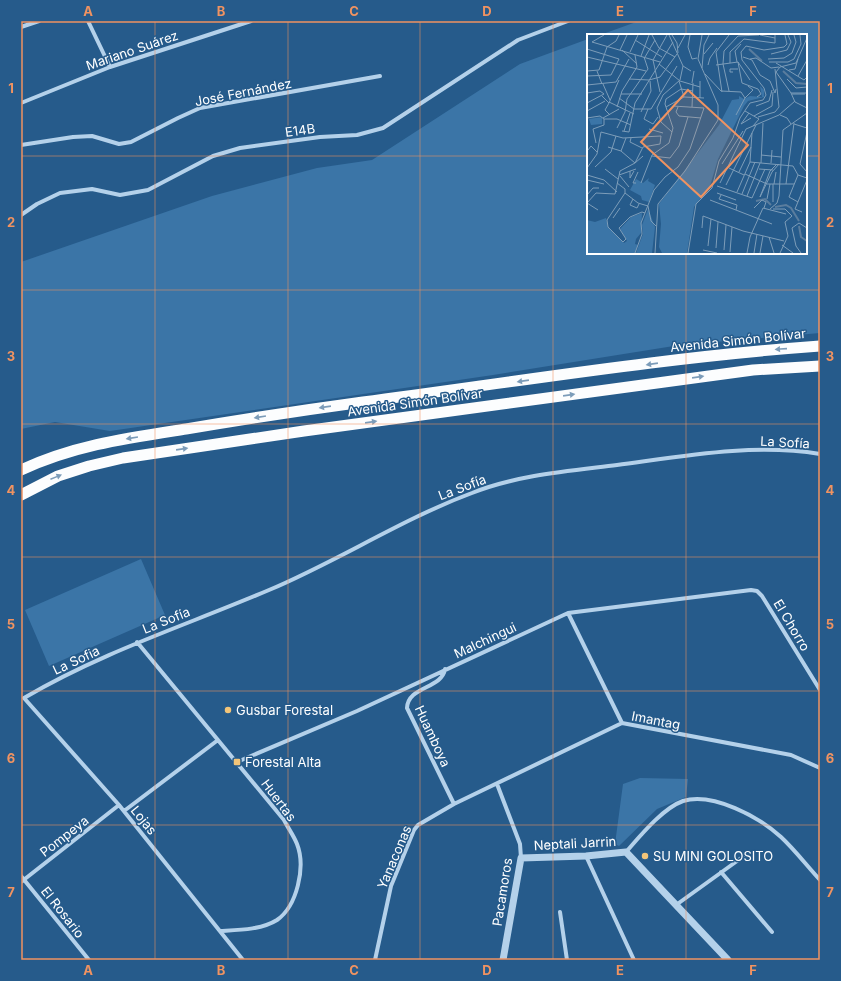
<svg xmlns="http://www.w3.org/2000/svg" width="841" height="981" font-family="Inter,sans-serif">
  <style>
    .green { fill: #3b75a7 }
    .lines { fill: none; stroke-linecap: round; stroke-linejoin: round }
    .minor { stroke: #b4d1ea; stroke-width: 4 }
    .tertiary { stroke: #b4d1ea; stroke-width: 7 }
    .trunk { stroke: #fcfdfe; stroke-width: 11 }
    .oneway { fill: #7c9cb9 }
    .grid { fill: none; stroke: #f09361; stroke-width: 1; stroke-opacity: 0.55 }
    .poi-dot { fill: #f3c579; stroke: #265b8b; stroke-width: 1.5 }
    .labels { text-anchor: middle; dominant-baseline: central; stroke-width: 3; stroke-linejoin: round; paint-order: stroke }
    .street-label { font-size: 13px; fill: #fff; stroke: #265b8b }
    .poi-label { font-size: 13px; fill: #fff; stroke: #265b8b; text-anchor: start }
    .inset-river { fill: none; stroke: #5a7d9e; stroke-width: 2 }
    .inset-road { fill: none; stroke: #7d9db9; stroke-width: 1 }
    .view { fill: #f09361; fill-opacity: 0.15; stroke: #f09361; stroke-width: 2 }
    .inset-edge { fill: none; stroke: #fff; stroke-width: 2 }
    .neatline { fill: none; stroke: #f09361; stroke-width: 1.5 }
    .grid-label { font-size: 13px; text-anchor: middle; font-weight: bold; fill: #f09361 }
  </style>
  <rect width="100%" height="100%" fill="#265b8b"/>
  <path class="green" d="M 639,21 L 820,21 L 820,333 L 680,345 L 493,375 L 110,431 L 55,422 L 21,429 L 21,262 L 212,196 L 317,168 L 372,160 L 520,64 L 588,39 L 588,253 L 806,253 L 806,35 L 600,35 Z
    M 141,559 L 165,615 L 49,666 L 25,610 Z
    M 640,778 L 688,779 L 686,797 L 657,809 L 619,846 L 615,844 L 623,784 Z"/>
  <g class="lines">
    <path class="minor" d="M 88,21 L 110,67
      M 21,27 L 39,21
      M 21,103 L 110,67 L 251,21
      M 21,145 L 73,137 L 92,136 L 119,144 L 131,142 L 178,118 L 200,108 L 380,76
      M 21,215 L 37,204 L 60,193 L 92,189 L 120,195 L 148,190 L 213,156 L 240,148 L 320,137 L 357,135 L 383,128 L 518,40 L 568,21
      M 568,613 L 622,723
      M 137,642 L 284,820 C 288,828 294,836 297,844 C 306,867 297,906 277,920 C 261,930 238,930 220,931
      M 445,669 C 442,689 408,686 407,708 L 454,804
      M 237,762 L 357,711 L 568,613 L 751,590 L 757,591 L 762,596 L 820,690
      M 497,784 L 520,844 L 521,858
      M 124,811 L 218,740
      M 626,852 C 640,836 663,808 683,801 C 713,792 759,817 781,837 C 795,850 807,866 820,880
      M 586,856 L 634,960
      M 721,872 L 772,932
      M 21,876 L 89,960
      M 21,882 L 119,805
      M 676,905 L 744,856
      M 560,912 L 567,960
      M 243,960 L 119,805 L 24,698 C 102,652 187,625 269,590 C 338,561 402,519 472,493 C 517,475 569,471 617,465 C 684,456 753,443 820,454
      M 375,960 L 391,886 L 414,830 L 418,825 L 454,804 L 622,723 L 791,755 L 820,768"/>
    <path class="tertiary" d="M 503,960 L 521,858 L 586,856 L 626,852 L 728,960"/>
    <path class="trunk" d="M 21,470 C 75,445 128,438 186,429 C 245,419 304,410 363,402 C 515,382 667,357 820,346
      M 21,495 L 58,476 L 89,466 L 123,458 L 304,431 L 753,370 L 820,366"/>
  </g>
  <defs><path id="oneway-solid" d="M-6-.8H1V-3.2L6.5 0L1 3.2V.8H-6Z"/></defs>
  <g class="oneway">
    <use href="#oneway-solid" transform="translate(781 349) rotate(176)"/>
    <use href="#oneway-solid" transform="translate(652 364) rotate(172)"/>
    <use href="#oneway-solid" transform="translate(698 377) rotate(-8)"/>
    <use href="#oneway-solid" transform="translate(523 381) rotate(172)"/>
    <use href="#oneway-solid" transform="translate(569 395) rotate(-8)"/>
    <use href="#oneway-solid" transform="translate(325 407) rotate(172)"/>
    <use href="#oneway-solid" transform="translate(260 417) rotate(171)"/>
    <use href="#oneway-solid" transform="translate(371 422) rotate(-8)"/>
    <use href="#oneway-solid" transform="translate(132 438) rotate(171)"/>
    <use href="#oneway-solid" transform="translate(182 449) rotate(-8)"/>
    <use href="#oneway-solid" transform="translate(56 477) rotate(-22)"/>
  </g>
  <path class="grid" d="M 155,21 L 155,960M 288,21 L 288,960M 420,21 L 420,960M 553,21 L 553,960M 686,21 L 686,35M 21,156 L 588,156M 806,156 L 820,156M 686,253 L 686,960M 21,290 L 820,290M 21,424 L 820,424M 21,557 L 820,557M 21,691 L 820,691M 21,825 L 820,825"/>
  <g class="poi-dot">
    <circle cx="228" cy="710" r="4"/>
    <rect x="233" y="758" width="8" height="8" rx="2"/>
    <circle cx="645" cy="856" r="4"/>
  </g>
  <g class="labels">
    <g class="street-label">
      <text transform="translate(132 50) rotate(-19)">Mariano Suárez</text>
      <text transform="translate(243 92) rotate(-11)">José Fernández</text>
      <text transform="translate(300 130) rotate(-8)">E14B</text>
      <text transform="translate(738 340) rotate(-6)">Avenida Simón Bolívar</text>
      <text transform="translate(415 402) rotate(-8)">Avenida Simón Bolívar</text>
      <text transform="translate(785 442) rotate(3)">La Sofía</text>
      <text transform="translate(462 487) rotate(-21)">La Sofía</text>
      <text transform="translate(166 620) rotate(-22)">La Sofía</text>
      <text transform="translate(792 625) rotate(59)">El Chorro</text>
      <text transform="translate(485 640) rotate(-25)">Malchingui</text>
      <text transform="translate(76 660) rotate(-25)">La Sofia</text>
      <text transform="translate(656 720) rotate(11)">Imantag</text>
      <text transform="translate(433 736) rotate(65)">Huamboya</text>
      <text transform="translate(279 800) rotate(53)">Huertas</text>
      <text transform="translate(144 820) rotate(51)">Lojas</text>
      <text transform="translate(64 836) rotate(-38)">Pompeya</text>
      <text transform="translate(575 843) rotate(-3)">Neptali Jarrin</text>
      <text transform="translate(394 857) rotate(-67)">Yanaconas</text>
      <text transform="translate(502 892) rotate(-81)">Pacamoros</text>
      <text transform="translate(63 912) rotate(52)">El Rosario</text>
    </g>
    <g class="poi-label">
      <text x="236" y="710">Gusbar Forestal</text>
      <text x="245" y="762">Forestal Alta</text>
      <text x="653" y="856">SU MINI GOLOSITO</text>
    </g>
  </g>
  <g transform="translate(587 34)">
    <rect width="220" height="220" fill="#265b8b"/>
    <path d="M 173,52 L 177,56 L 177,63 L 161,67 L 157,72 L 131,125 L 123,152 L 107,173 L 100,219 L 75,219 L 72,213 L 74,190 L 72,170 L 132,91 L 145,66 L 152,65 L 152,62 L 157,65 L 163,62 L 175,63 ZM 15,83 L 15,90 L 4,91 L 2,85 ZM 62,144 L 61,147 L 68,151 L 62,168 L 55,166 L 54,162 L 43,156 L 49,145 L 56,149 ZM 61,175 L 68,193 L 65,219 L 49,219 L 56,200 L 55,191 ZM 55,179 L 54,199 L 49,205 L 48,210 L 51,211 L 48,219 L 0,219 L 0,186 L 8,188 L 19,184 L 21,193 L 37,209 L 40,207 L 33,195 L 44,183 Z" fill="#3b75a7"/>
    <path class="inset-river" d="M 162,15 L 175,27M 196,37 L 209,49 L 220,50M 169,167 L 178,165 L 184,171M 188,173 L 199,171 L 204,174 L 212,187M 212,192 L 214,203 L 220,207"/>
    <path class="inset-road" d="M 65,1 L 72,14 L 88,23M 82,1 L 96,32 L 104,37M 85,1 L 90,9 L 91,19M 103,1 L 101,13 L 105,25 L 110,24M 173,1 L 188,4M 220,4 L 209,29 L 193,33 L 189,38 L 204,59 L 220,59M 48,6 L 75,23M 5,8 L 73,28M 5,8 L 17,1M 91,14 L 98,1M 0,15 L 32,25 L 24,41 L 0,42M 33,16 L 40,1M 35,16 L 50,30M 43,18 L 51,1M 117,20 L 126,9M 184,20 L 200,16 L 204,8 L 201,1M 54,22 L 62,1M 0,23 L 59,37M 58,23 L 68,6M 156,23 L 165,26 L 173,41 L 183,47 L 188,59 L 189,55M 163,25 L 169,24 L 184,34 L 192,33M 181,25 L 197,24 L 205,19 L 209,8 L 207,1M 150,28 L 148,17 L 154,10M 151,28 L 155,49 L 171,55 L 174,60 L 170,63M 151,28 L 163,46M 182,28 L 201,28 L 207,25 L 214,10 L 213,1M 143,29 L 143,18 L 157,5 L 188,9 L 188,1M 189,29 L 217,46 L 220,43M 72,30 L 93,47 L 113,53M 121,31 L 123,24 L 130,14M 129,31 L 151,28M 115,34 L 117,11 L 122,1M 202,36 L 208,35 L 211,25M 0,37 L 12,36 L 20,13 L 29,7 L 32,1M 10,37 L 15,50M 146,38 L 143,38 L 143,35 L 151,35M 118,40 L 134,57 L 154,58 L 158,64 L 166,56 L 161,52M 211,42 L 220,26M 42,45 L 62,46 L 73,43 L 90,20M 200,45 L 209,54 L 220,53M 93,46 L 96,32M 92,47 L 97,63M 105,49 L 107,37M 16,50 L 23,66M 0,51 L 29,48 L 42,25M 142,57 L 136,30 L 137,17 L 151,2 L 172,1M 73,58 L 66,26 L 80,1M 135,58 L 129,18 L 142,1M 0,59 L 13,57 L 17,60 L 0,69M 204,59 L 208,68 L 220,74M 34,60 L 55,60M 205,60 L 218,60M 15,62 L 22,69 L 18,76 L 23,81M 32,64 L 47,75 L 64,75 L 90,32M 113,64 L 113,47M 22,68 L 47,80M 22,69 L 32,46M 169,72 L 182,67 L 185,56M 30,73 L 35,57 L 50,33 L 48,21M 79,73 L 97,63 L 117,64M 91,73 L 89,78 L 92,82 L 114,84M 105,73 L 106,49M 61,75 L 57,85 L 66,90 L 71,83M 0,77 L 18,67M 158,77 L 172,85 L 166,92M 54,78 L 64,57 L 63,47M 162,79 L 154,90 L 164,84M 149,81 L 158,64M 193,81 L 200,84 L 204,90M 167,82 L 185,72 L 186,58M 171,83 L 188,78 L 192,73 L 188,35M 0,84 L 13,82 L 17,85 L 17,91 L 6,95 L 9,109M 16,84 L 32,75M 17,85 L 30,85 L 44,91M 207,90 L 220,94M 30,94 L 38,78 L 40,65 L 61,35 L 57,23M 62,95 L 76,99M 159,95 L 192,81 L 208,67M 35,97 L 42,98 L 48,69 L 86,8M 37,97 L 43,79M 85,98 L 74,88 L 70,74 L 76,61 L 93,46M 220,98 L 213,130 L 220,138M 44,104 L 43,108 L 55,114M 21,113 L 34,117 L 48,129 L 56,122M 1,116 L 4,112 L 10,118M 34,117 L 39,104M 174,121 L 194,123M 65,122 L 83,124 L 92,112 L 101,83M 163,128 L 206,132M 174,129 L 176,89M 184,129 L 185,116M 135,130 L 156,97M 206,132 L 211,141 L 220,144M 8,133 L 24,118 L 29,102M 0,134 L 10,120 L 14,98 L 36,104 L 74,102M 142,134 L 157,141M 18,135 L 31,145M 172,135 L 186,136M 43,137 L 43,144 L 47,137M 152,138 L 164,113M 158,140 L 180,150 L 207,150M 0,141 L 17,146 L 30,158M 32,141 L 49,135M 33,142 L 42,153M 0,146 L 17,150M 30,149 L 38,155 L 38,159M 49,149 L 46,149 L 51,138M 54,149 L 65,121 L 82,109 L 86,94 L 78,70 L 79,65 L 94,55 L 106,57M 133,149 L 159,95M 186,150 L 186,168M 187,150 L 189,138M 199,150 L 207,89M 139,151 L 169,91M 130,152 L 165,164 L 178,135M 150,158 L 163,128 L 165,99M 38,159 L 20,186 L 21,193 L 36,208 L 39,205 L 32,194 L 43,183 L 55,178 L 58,179M 38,159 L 51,169 L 61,172 L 64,187 L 69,192M 130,159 L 149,166M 155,160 L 168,128M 0,161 L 6,154 L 12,154M 134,161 L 132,165 L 150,171 L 149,176M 160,162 L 173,129M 173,163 L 185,138 L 192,130M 173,163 L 183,137 L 190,130M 46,165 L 43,171 L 50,174 L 52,170M 180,165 L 183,150M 123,166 L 185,190M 211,168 L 202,163 L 211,141M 0,169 L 9,159 L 28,160 L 33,137 L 48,129 L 56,113 L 73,110 L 74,102M 0,169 L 11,176M 167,174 L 175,166 L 179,168 L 177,174M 183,175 L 190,169 L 192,162 L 196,96 L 220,79M 186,175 L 198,175 L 205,182 L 198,188 L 201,202 L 193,219M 215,178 L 208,175 L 220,146M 26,184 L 33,174M 115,194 L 116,182 L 156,197 L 197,207M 182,203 L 187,219M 195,211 L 206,219M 121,212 L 124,185M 129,214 L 131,188M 116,216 L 130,219M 137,216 L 139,191M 143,218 L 145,193M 48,219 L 55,200 L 54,189 L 67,156 L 78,143 L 91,133 L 103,115 L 117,74 L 86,72M 68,219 L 71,170 L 98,137 L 131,86 L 131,71 L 111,25 L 115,1M 101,219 L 109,170 L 125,154 L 132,127 L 146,104 L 153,84 L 163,69 L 176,66 L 179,61 L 177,54 L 155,26 L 154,18 L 159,12 L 177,16 L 197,13 L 200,10 L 198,1M 160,219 L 163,203 L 176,174 L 199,180M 167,219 L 170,200M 173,219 L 176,202M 214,219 L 209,212 L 205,194 L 212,189 L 220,194"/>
    <path class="view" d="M 101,56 L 161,111 L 114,163 L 54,108 Z"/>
    <rect width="220" height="220" class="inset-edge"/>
  </g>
  <rect width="841" height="981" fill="none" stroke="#265b8b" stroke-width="44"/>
  <rect x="22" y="22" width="797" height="937" class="neatline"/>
  <g class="grid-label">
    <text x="88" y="16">A</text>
    <text x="221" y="16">B</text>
    <text x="354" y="16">C</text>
    <text x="487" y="16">D</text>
    <text x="620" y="16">E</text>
    <text x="753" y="16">F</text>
    <text x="11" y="93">1</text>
    <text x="830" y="93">1</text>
    <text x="11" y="227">2</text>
    <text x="830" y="227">2</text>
    <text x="11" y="361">3</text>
    <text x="830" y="361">3</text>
    <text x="11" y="495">4</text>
    <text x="830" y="495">4</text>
    <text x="11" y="629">5</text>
    <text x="830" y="629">5</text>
    <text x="11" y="763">6</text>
    <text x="830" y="763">6</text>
    <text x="11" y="897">7</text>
    <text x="830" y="897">7</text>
    <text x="88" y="975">A</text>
    <text x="221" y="975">B</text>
    <text x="354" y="975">C</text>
    <text x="487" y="975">D</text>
    <text x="620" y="975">E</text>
    <text x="753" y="975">F</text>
  </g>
</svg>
